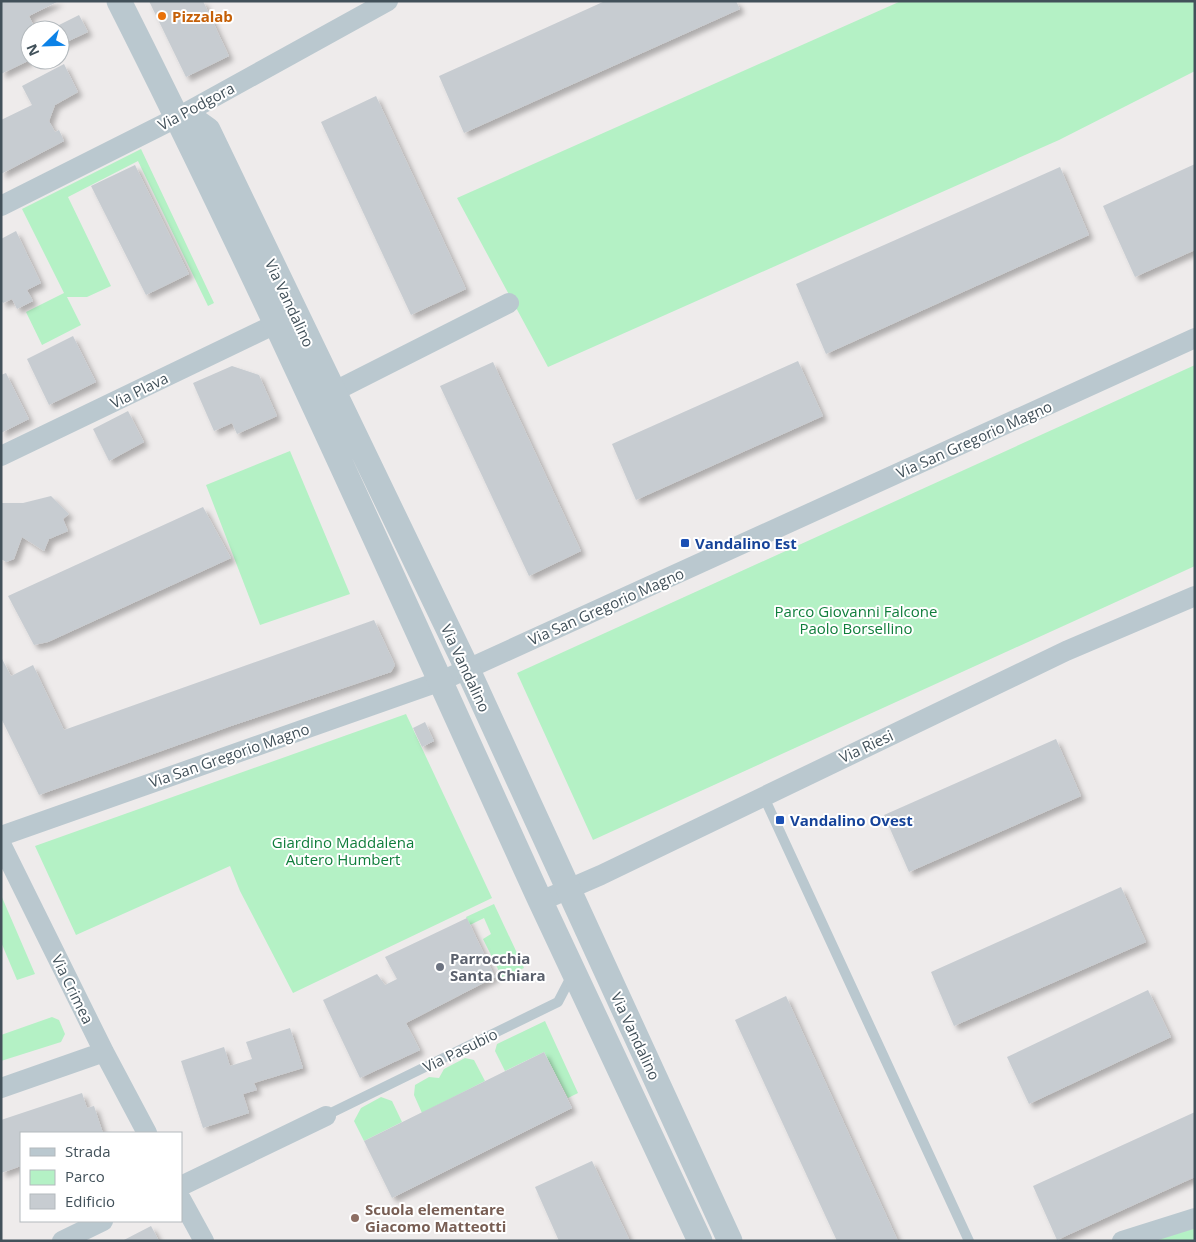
<svg xmlns="http://www.w3.org/2000/svg" width="1196" height="1242" font-family="'Open Sans',sans-serif">
  <style>
    .green { fill: #b4f1c5 }
    .building { fill: #c7ccd1; filter: url(#shadow) }
    .lines { fill: none; stroke-linecap: round; stroke-linejoin: round }
    .service { stroke: #bac8cf; stroke-width: 10 }
    .minor { stroke: #bac8cf; stroke-width: 20 }
    .tertiary { stroke: #bac8cf; stroke-width: 25 }
    .food-dot { fill: #e8710a; stroke: #fff; stroke-width: 2 }
    .transit-dot { fill: #1a4fb4; stroke: #fff; stroke-width: 2 }
    .worship-dot { fill: #6b7280; stroke: #fff; stroke-width: 2 }
    .education-dot { fill: #8d6e63; stroke: #fff; stroke-width: 2 }
    .labels { text-anchor: middle; dominant-baseline: central; stroke-width: 4; stroke-linejoin: round; paint-order: stroke }
    .food-label { font-size: 15px; font-weight: bold; fill: #c56008; stroke: #fff; text-anchor: start }
    .street-label { font-size: 15px; fill: #42515a; stroke: #fff }
    .transit-label { font-size: 15px; font-weight: bold; fill: #164399; stroke: #fff; text-anchor: start }
    .park-label { font-size: 15px; fill: #107e3c; stroke: #fff }
    .worship-label { font-size: 15px; font-weight: bold; fill: #5b616d; stroke: #fff; text-anchor: start }
    .education-label { font-size: 15px; font-weight: bold; fill: #785e54; stroke: #fff; text-anchor: start }
  </style>
  <defs>
    <filter id="shadow"><feDropShadow dx="4.5" dy="4.5" stdDeviation="2.5" flood-color="#0004"/></filter>
  </defs>
  <rect width="100%" height="100%" fill="#eeebeb"/>
  <path class="green" d="M 901,1 L 1195,1 L 1195,71 L 1059,140 L 548,367 L 457,198 Z
    M 141,149 L 214,303 L 208,306 L 138,161 L 68,197 L 111,286 L 87,297 L 67,297 L 81,325 L 42,345 L 26,312 L 64,293 L 22,209 Z
    M 1195,365 L 1195,566 L 593,840 L 517,673 Z
    M 290,451 L 350,594 L 260,625 L 206,485 Z
    M 406,714 L 492,898 L 293,993 L 240,891 L 230,866 L 76,935 L 35,846 Z
    M 1,895 L 35,974 L 17,980 L 1,942 Z
    M 494,904 L 524,968 L 502,977 L 483,939 L 491,934 L 484,918 L 470,925 L 466,917 Z
    M 52,1017 L 59,1020 L 65,1034 L 61,1042 L 1,1061 L 1,1035 Z
    M 545,1021 L 578,1093 L 568,1098 L 544,1052 L 505,1071 L 495,1051 L 497,1044 Z
    M 465,1058 L 474,1060 L 485,1081 L 422,1113 L 414,1095 L 415,1085 L 429,1077 L 439,1078 L 444,1069 Z
    M 381,1097 L 392,1101 L 402,1122 L 364,1141 L 354,1121 L 361,1108 Z
    M 1195,1228 L 1195,1241 L 1152,1241 Z"/>
  <path class="building" d="M 1,1 L 59,1 L 29,16 L 36,30 L 30,30 L 30,60 L 1,74 Z
    M 149,1 L 203,1 L 229,56 L 186,77 Z
    M 605,1 L 736,1 L 740,9 L 464,133 L 439,76 Z
    M 79,15 L 88,32 L 60,45 L 60,30 L 49,30 Z
    M 64,64 L 78,92 L 55,105 L 49,121 L 55,132 L 59,130 L 64,141 L 1,174 L 1,120 L 32,105 L 22,86 Z
    M 376,96 L 466,289 L 411,315 L 321,122 Z
    M 1195,164 L 1195,250 L 1135,277 L 1103,206 Z
    M 135,165 L 189,274 L 146,295 L 91,186 Z
    M 1060,167 L 1089,235 L 826,354 L 796,284 Z
    M 16,231 L 41,283 L 27,290 L 33,301 L 17,309 L 12,299 L 3,303 L 1,300 L 1,239 Z
    M 73,336 L 96,382 L 49,405 L 27,359 Z
    M 798,361 L 823,416 L 636,500 L 612,444 Z
    M 493,362 L 581,551 L 529,576 L 440,386 Z
    M 232,366 L 259,375 L 277,416 L 237,434 L 232,423 L 214,431 L 193,383 Z
    M 6,373 L 29,419 L 1,433 L 1,375 Z
    M 128,411 L 144,442 L 109,461 L 93,429 Z
    M 51,496 L 69,514 L 63,519 L 68,531 L 49,539 L 44,551 L 22,537 L 14,559 L 6,562 L 1,559 L 1,503 L 23,503 Z
    M 203,507 L 231,558 L 48,642 L 34,645 L 8,596 Z
    M 374,620 L 395,665 L 391,672 L 231,726 L 39,795 L 1,718 L 1,657 L 11,676 L 33,665 L 64,730 Z
    M 425,722 L 434,741 L 422,747 L 413,728 Z
    M 1056,739 L 1081,796 L 909,872 L 884,815 Z
    M 1121,887 L 1146,942 L 954,1026 L 931,972 Z
    M 467,918 L 495,977 L 406,1023 L 420,1050 L 360,1078 L 323,1000 L 377,974 L 385,985 L 397,979 L 385,957 Z
    M 1148,990 L 1171,1037 L 1029,1104 L 1007,1057 Z
    M 786,996 L 898,1241 L 837,1241 L 735,1020 Z
    M 290,1028 L 303,1068 L 254,1083 L 257,1090 L 243,1094 L 249,1113 L 203,1128 L 181,1061 L 224,1047 L 230,1066 L 252,1059 L 246,1042 Z
    M 544,1052 L 572,1108 L 392,1198 L 364,1141 Z
    M 82,1093 L 87,1108 L 94,1106 L 103,1133 L 21,1133 L 21,1166 L 1,1173 L 1,1120 Z
    M 1195,1112 L 1195,1177 L 1057,1240 L 1033,1186 Z
    M 592,1161 L 630,1241 L 559,1241 L 535,1187 Z
    M 151,1226 L 159,1241 L 122,1241 Z"/>
  <g class="lines">
    <path class="service" d="M 763,795 L 969,1241
      M 333,1112 L 558,1002 L 572,975"/>
    <path class="minor" d="M 1,206 L 178,117 L 388,1
      M 333,392 L 509,303
      M 1,456 L 288,318
      M 1,836 L 441,681 L 1195,338
      M 1,844 L 104,1052 L 147,1133
      M 541,901 L 601,875 L 1066,651 L 1195,596
      M 1,1088 L 104,1052
      M 181,1186 L 326,1116
      M 181,1199 L 204,1241
      M 62,1241 L 103,1221
      M 1122,1241 L 1195,1218"/>
    <path class="tertiary" d="M 119,1 C 268,296 402,598 539,898 C 592,1013 646,1127 700,1241
      M 178,117 L 194,120 L 208,130 L 467,668 L 730,1241"/>
  </g>
  <circle class="food-dot" cx="162" cy="16" r="5"/>
  <g class="transit-dot">
    <rect x="680" y="538" width="10" height="10" rx="2.5"/>
    <rect x="775" y="815" width="10" height="10" rx="2.5"/>
  </g>
  <circle class="worship-dot" cx="440" cy="967" r="5"/>
  <circle class="education-dot" cx="355" cy="1218" r="5"/>
  <g class="labels">
    <g class="food-label">
      <text x="172" y="16">Pizzalab</text>
    </g>
    <g class="street-label">
      <text transform="translate(196 106) rotate(-28)">Via Podgora</text>
      <text transform="translate(290 303) rotate(65)">Via Vandalino</text>
      <text transform="translate(139 390) rotate(-26)">Via Plava</text>
      <text transform="translate(974 439) rotate(-24)">Via San Gregorio Magno</text>
      <text transform="translate(606 606) rotate(-24)">Via San Gregorio Magno</text>
      <text transform="translate(466 668) rotate(65)">Via Vandalino</text>
      <text transform="translate(866 746) rotate(-25)">Via Riesi</text>
      <text transform="translate(229 755) rotate(-19)">Via San Gregorio Magno</text>
      <text transform="translate(73 989) rotate(64)">Via Crimea</text>
      <text transform="translate(636 1036) rotate(65)">Via Vandalino</text>
      <text transform="translate(460 1050) rotate(-26)">Via Pasubio</text>
    </g>
    <g class="transit-label">
      <text x="695" y="543">Vandalino Est</text>
      <text x="790" y="820">Vandalino Ovest</text>
    </g>
    <g class="park-label">
      <text x="856" y="611">Parco Giovanni Falcone<tspan x="856" dy="17">Paolo Borsellino</tspan></text>
      <text x="343" y="842">Giardino Maddalena<tspan x="343" dy="17">Autero Humbert</tspan></text>
    </g>
    <g class="worship-label">
      <text x="450" y="958">Parrocchia<tspan x="450" dy="17">Santa Chiara</tspan></text>
    </g>
    <g class="education-label">
      <text x="365" y="1209">Scuola elementare<tspan x="365" dy="17">Giacomo Matteotti</tspan></text>
    </g>
  </g>
  <rect width="1196" height="1242" fill="none" stroke="#42515a" stroke-width="5"/>
  <rect x="20" y="1132" width="162" height="90" fill="#ffffff" stroke="#b3b9bd"/>
  <rect x="30" y="1148" width="25" height="8" fill="#bac8cf" stroke="#b3b9bd"/>
  <text x="65" y="1157" font-size="15" fill="#42515a">Strada</text>
  <rect x="30" y="1170" width="25" height="15" fill="#b4f1c5" stroke="#b3b9bd"/>
  <text x="65" y="1182" font-size="15" fill="#42515a">Parco</text>
  <rect x="30" y="1194" width="25" height="15" fill="#c7ccd1" stroke="#b3b9bd"/>
  <text x="65" y="1207" font-size="15" fill="#42515a">Edificio</text>
  <g transform="translate(45 45) rotate(247)"><circle r="24" fill="#ffffff" stroke="#b3b9bd"/>
  <path d="M0-4L9 19L0 12L-9 19Z" fill="#0c82e7"/>
  <text y="-8" font-size="14" font-weight="bold" text-anchor="middle" fill="#42515a">N</text>
  </g>
</svg>
